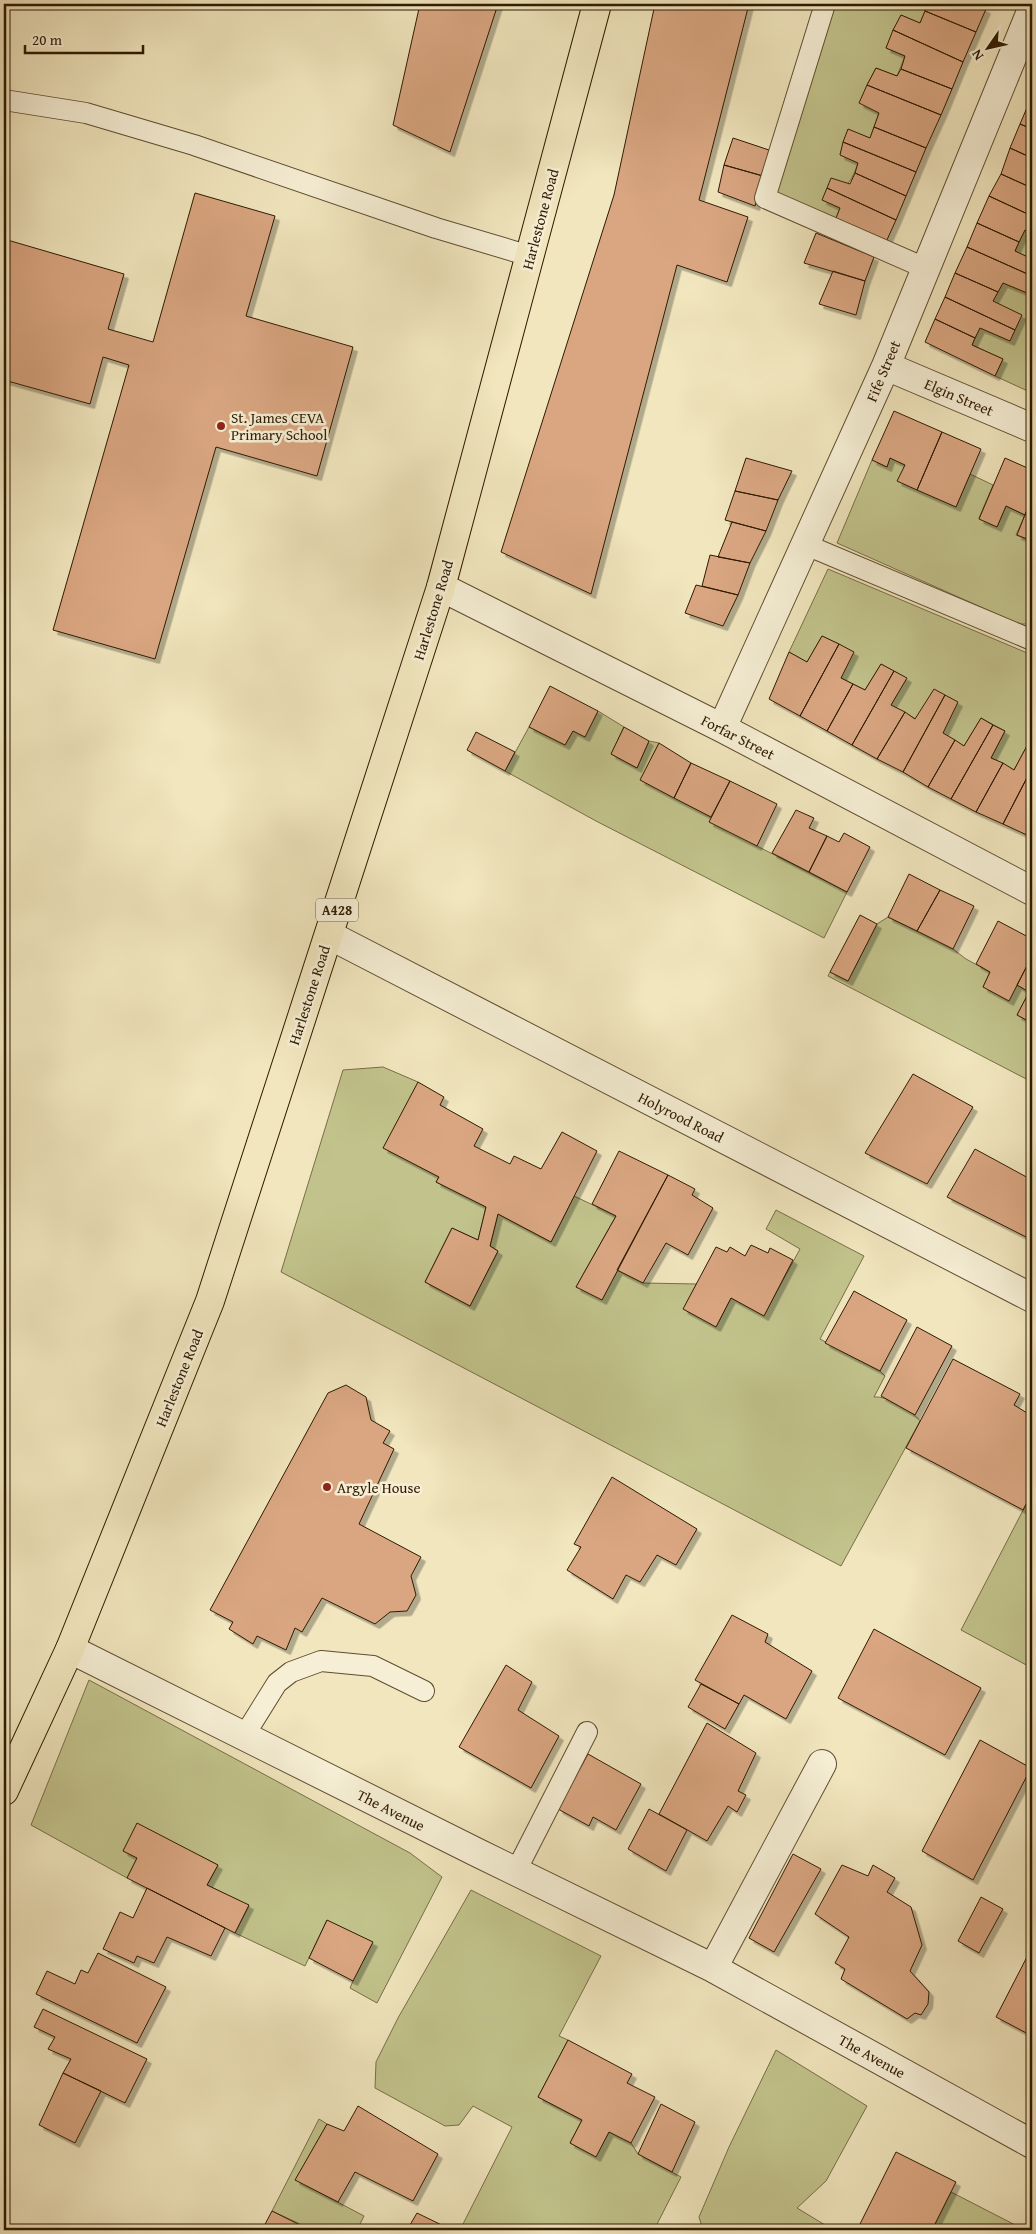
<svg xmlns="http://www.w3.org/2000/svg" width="1036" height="2234" font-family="'Gentium Book Plus',serif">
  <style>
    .green { fill: #c2c38c; stroke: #786e46 }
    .building { fill: #d9a681; stroke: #2f1a01; filter: url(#shadow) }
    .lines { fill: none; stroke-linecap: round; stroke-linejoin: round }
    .service-casing { stroke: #604d30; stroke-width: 22 }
    .minor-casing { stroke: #604d30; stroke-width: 30 }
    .primary-casing { stroke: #2f1a01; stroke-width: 30 }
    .service { stroke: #f6efd5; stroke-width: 20 }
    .minor { stroke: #f6efd5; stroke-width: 28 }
    .primary { stroke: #f1e6be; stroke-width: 28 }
    .poi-dot { fill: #8f2418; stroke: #f6efd5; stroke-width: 2 }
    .labels { text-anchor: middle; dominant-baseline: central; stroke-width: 5; stroke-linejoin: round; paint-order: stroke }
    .shield { fill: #f6efd5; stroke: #6b5a41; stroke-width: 1 }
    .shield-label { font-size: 14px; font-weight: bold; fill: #2f1a01 }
    .street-label { font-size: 15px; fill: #2f1a01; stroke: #f6efd5 }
    .poi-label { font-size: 15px; fill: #2f1a01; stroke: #f6efd5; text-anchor: start }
  </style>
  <defs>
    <filter id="shadow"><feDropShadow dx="4.5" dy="4.5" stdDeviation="0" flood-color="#0004"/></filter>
  </defs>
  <rect width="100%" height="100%" fill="#f1e6be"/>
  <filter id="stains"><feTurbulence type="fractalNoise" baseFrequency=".004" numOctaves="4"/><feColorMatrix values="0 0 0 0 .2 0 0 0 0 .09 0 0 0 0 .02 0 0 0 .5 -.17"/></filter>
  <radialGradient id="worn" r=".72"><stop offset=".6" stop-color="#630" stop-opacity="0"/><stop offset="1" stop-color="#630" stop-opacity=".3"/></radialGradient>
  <path class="green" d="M 832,4 L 928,4 L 920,23 L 901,15 L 886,48 L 905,56 L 897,76 L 876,68 L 867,85 L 879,113 L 870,138 L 848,130 L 840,154 L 858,163 C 850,187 844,188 823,200 L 840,208 L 836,218 L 774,193 Z
    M 1025,230 L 1032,234 L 1032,259 L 1015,251 Z
    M 1003,283 L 1032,295 L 1032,393 L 995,376 L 1003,359 L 972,345 L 980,328 L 1009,340 L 993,301 Z
    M 890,458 L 905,465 L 898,481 L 956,507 L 970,474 L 993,485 L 979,518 L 997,527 L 1006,506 L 1025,515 L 1016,535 L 1032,541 L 1032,624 L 1019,624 L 837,543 L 872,460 L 887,467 Z
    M 828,569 L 1032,655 L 1032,744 L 1029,742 L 1014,770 L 991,758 L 1005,731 L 981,718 L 964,746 L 891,705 L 906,678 L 881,664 L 865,690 L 841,678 L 839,644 L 822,636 L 807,662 L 789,652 Z
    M 598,711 L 624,727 L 611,754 L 637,768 L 649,741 L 659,743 L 641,780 L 711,817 L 757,846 L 847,892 L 824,938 L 596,821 L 505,771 L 529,727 L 565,745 L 573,731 L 585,737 Z
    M 888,917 L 953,949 L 966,959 L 990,972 L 983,987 L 1017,985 L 1029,992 L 1017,1015 L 1032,1023 L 1032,1082 L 828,976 L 830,972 L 848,981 L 877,924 Z
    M 383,1067 L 418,1082 L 439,1177 L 436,1182 L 486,1207 L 478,1240 L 452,1228 L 425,1282 L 470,1306 L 498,1251 L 490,1246 L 498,1214 L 551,1242 L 574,1196 L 616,1216 L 576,1287 L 602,1299 L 617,1270 L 643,1283 L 697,1284 L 716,1327 L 731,1298 L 764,1315 L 800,1249 L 766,1229 L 776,1210 L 864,1256 L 820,1339 L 880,1371 L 885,1376 L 874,1397 C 888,1396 912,1410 920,1421 L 841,1566 L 281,1272 L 343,1070 Z
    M 1032,1493 L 1032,1668 L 961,1630 Z
    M 89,1680 L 410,1853 L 442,1877 L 377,2003 L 350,1988 L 353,1981 L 327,1920 L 305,1966 L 235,1933 L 249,1906 L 207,1885 L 218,1865 L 137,1824 L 123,1851 L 137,1858 L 127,1878 L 31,1825 Z
    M 471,1890 L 601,1956 L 559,2036 L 568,2040 L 538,2097 L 582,2120 L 570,2143 L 596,2156 L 609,2132 L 631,2143 L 638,2154 L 681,2177 L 654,2230 L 460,2230 L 512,2127 L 473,2106 L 459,2125 L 445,2126 L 375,2088 L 376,2062 L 398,2018 Z
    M 776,2050 L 867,2106 L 826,2181 L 797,2208 L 830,2228 L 840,2230 L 703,2230 L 699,2217 L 729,2147 Z
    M 319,2119 L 327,2124 L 296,2180 L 364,2216 L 357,2230 L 297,2230 L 300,2224 L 272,2211 Z
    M 951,2192 L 1025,2230 L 932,2230 Z"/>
  <path class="building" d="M 420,4 L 498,4 L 450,152 L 393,125 Z
    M 655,4 L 749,4 L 699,200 L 748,217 L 727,282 L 677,265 L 591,594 L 501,552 L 614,195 Z
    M 928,4 L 975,4 L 986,9 L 976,32 L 925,11 Z
    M 925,11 L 976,32 L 963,62 L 893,30 L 901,15 L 920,23 Z
    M 893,30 L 963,62 L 952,89 L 901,69 L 905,56 L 886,48 Z
    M 876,68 L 897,76 L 901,69 L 952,89 L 941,115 L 867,85 Z
    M 867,85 L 941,115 L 926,148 L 874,127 L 879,113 L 859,103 Z
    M 1032,96 L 1032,129 L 1020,124 Z
    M 1020,124 L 1032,129 L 1032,158 L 1010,148 Z
    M 874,127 L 926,148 L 916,172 L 843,142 L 848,129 L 870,138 Z
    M 733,138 L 769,150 L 763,176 L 724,165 Z
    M 843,142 L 916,172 L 906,196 L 855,173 L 858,163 L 840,155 Z
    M 1010,148 L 1032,158 L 1032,188 L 1001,174 Z
    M 724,165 L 763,176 L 755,206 L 718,192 Z
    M 855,173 L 906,196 L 896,220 L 827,188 L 831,178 L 850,184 Z
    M 1001,174 L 1032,188 L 1032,216 L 989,196 Z
    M 827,188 L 896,220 L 886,242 L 836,218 L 840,208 L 822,200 Z
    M 195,193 L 275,216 L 246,316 L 353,347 L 317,476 L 216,447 L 155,659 L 53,630 L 129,365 L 103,357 L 90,404 L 4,380 L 4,239 L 124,274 L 108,329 L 153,342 Z
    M 989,196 L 1032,216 L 1032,234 L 1025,230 L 1019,242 L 977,223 Z
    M 977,223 L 1019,242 L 1015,251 L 1032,259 L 1032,276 L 967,247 Z
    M 816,233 L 874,257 L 865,281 L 804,263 Z
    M 967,247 L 1032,276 L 1032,295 L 1003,283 L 998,292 L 955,273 Z
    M 833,271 L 865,281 L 856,315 L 819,304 Z
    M 955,273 L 998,292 L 993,301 L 1022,315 L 1015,330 L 945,297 Z
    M 945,297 L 1015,330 L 1010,341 L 980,328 L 975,338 L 935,319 Z
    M 935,319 L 975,338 L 972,345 L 1003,359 L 995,376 L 925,342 Z
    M 894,411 L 942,432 L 917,490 L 897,481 L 905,465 L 890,458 L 887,467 L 872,460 Z
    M 942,432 L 981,449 L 956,507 L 917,490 Z
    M 746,458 L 792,471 L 778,500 L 735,491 Z
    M 1005,458 L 1032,470 L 1032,497 L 1025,515 L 1006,506 L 997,527 L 979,519 Z
    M 735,491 L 778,500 L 766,531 L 725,520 Z
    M 1032,497 L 1032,541 L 1017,535 Z
    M 732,522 L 766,531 L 750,563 L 718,557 Z
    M 710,555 L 750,563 L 738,595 L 702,586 Z
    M 696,585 L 738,595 L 723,626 L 685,613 Z
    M 822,636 L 839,644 L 800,716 L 769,699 L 789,652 L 807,662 Z
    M 839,644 L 854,652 L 841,678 L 853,684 L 827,731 L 800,716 Z
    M 881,664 L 894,671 L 852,745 L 827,731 L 853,684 L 865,690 Z
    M 894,671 L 907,678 L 891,705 L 905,712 L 877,759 L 852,745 Z
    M 550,686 L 598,711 L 585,737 L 573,731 L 565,745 L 529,727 Z
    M 934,689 L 945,695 L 903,772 L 877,759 L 905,712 L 915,719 Z
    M 945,695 L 958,702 L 943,733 L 955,740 L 928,787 L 903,772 Z
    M 981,718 L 993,725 L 951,799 L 928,787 L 955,740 L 964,746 Z
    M 993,725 L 1005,731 L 991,758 L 1003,763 L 976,812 L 951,799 Z
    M 624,727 L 649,741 L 637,768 L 611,754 Z
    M 476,732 L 515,752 L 505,771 L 467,750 Z
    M 1029,742 L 1032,744 L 1032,768 L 1003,824 L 976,812 L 1003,763 L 1014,770 Z
    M 659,743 L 691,763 L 674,798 L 640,780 Z
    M 691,763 L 730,781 L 711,817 L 674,798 Z
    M 1032,768 L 1032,830 L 1029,836 L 1003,824 Z
    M 730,781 L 777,804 L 757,846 L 709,822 Z
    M 796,810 L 814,818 L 809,828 L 827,836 L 809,872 L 772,853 Z
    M 844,833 L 870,847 L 847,892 L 809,872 L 827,836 L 839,842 Z
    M 909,874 L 940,890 L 917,931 L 888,917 Z
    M 940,890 L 974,906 L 953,949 L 917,931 Z
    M 860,915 L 877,924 L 848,981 L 830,972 Z
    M 998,921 L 1032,939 L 1032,956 L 1009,1001 L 983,987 L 990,972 L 976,964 Z
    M 1032,956 L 1032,1023 L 1017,1015 L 1029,992 L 1017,985 Z
    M 913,1074 L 973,1107 L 927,1184 L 865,1153 Z
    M 418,1082 L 444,1097 L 440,1105 L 483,1129 L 474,1146 L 510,1164 L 514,1156 L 541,1169 L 562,1132 L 597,1151 L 551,1242 L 498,1214 L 490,1246 L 498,1251 L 470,1306 L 425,1282 L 452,1228 L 478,1240 L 486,1207 L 436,1182 L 439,1177 L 383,1148 Z
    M 975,1149 L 1032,1180 L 1032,1240 L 947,1197 Z
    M 619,1151 L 668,1175 L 602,1300 L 576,1287 L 616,1216 L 592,1204 Z
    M 668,1175 L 695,1189 L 692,1195 L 713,1208 L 688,1255 L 666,1243 L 643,1283 L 617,1270 Z
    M 751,1245 L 768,1253 L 770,1248 L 793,1260 L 764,1316 L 731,1298 L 716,1327 L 683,1309 L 716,1247 L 727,1252 L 730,1247 L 745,1256 Z
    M 854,1291 L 907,1320 L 880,1371 L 825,1343 Z
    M 917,1327 L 952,1346 L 915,1415 L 881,1396 Z
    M 953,1359 L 1020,1394 L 1014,1405 L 1032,1416 L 1032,1493 L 1023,1510 L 906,1448 Z
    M 346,1385 L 366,1397 L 371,1420 L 390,1431 L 383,1443 L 394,1449 L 359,1524 L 421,1557 L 411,1576 L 416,1595 L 407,1611 L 390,1612 L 375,1624 L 322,1598 L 302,1632 L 295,1628 L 286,1650 L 257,1636 L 253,1644 L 229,1629 L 233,1622 L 210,1610 L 328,1393 Z
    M 612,1477 L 697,1529 L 676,1565 L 657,1555 L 640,1582 L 626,1575 L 613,1599 L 567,1570 L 581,1547 L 574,1544 Z
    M 732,1615 L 768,1634 L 765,1642 L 812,1671 L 786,1719 L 744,1695 L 739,1704 L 695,1680 Z
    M 874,1629 L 981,1688 L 945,1755 L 838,1698 Z
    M 506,1665 L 532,1682 L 518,1710 L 559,1736 L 531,1788 L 459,1747 Z
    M 701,1684 L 739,1704 L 725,1729 L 688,1707 Z
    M 707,1723 L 756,1753 L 738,1791 L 746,1795 L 737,1812 L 728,1806 L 707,1841 L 659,1814 Z
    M 980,1740 L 1031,1768 L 973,1880 L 922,1851 Z
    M 588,1754 L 641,1784 L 616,1830 L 593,1817 L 589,1826 L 558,1809 Z
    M 649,1809 L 687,1830 L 666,1871 L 628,1849 Z
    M 137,1823 L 218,1865 L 207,1885 L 249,1905 L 235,1933 L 127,1878 L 137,1858 L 123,1851 Z
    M 793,1854 L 821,1869 L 774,1952 L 749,1938 Z
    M 842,1865 L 868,1876 L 873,1865 L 895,1878 L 887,1892 L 911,1907 L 922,1945 L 910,1971 L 929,1992 L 928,2004 L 921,2015 L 915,2013 L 907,2019 L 841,1979 L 845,1969 L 835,1963 L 849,1937 L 815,1914 Z
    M 147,1888 L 225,1928 L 211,1956 L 167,1937 L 154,1963 L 137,1956 L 134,1963 L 103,1949 L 120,1912 L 133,1918 Z
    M 981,1897 L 1003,1909 L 979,1953 L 958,1941 Z
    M 327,1920 L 373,1942 L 353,1981 L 309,1958 Z
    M 98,1953 L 166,1987 L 137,2043 L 36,1994 L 47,1971 L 75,1984 L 81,1970 L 88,1973 Z
    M 1029,1953 L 1032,1955 L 1032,2036 L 996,2017 Z
    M 43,2009 L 147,2059 L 125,2103 L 63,2073 L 71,2059 L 48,2049 L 55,2037 L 34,2027 Z
    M 568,2040 L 632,2074 L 627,2083 L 655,2097 L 631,2143 L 609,2132 L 596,2157 L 570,2143 L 582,2120 L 538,2097 Z
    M 63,2073 L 101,2091 L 75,2143 L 39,2125 Z
    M 661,2104 L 695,2122 L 672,2172 L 638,2154 Z
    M 358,2106 L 438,2154 L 413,2201 L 355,2172 L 338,2202 L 295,2180 L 327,2124 L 344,2131 Z
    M 896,2152 L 956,2182 L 932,2230 L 857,2230 Z
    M 272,2211 L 300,2225 L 297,2230 L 262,2230 Z
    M 417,2213 L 452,2230 L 407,2230 Z"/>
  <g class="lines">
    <defs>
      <path id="service" d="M 825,4 L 765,198 L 925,268
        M 4,100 L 86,113 L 194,145 L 436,228 L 530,256
        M 804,544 L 1032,640
        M 244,1736 L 277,1683 L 291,1672 L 321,1661 L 373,1666 L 424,1691
        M 516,1871 L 587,1732"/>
      <path id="minor" d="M 886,366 L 1032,428
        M 441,587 L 722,728 L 1032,891
        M 722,728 L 886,366 L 1032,9
        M 329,935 L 1032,1298
        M 70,1649 L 476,1852 L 713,1968 L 1032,2144
        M 713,1968 L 822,1764"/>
      <path id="primary" d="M 4,1791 L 70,1649 L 210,1301 L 441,587 L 597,4"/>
    </defs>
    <use href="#service" class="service-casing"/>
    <use href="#minor" class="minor-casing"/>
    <use href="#primary" class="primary-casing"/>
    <use href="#service" class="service"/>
    <use href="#minor" class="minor"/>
    <use href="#primary" class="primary"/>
  </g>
  <g class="poi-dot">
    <circle cx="221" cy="426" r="5"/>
    <circle cx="327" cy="1487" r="5"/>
  </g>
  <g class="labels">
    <rect class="shield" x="316" y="898.5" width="42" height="23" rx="4"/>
    <g class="shield-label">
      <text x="337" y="910">A428</text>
    </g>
    <g class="street-label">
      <text transform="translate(540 219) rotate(-75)">Harlestone Road</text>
      <text transform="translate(883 371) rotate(-67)">Fife Street</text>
      <text transform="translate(959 397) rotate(23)">Elgin Street</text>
      <text transform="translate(433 610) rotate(-73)">Harlestone Road</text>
      <text transform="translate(738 737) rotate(27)">Forfar Street</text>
      <text transform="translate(309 995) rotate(-72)">Harlestone Road</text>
      <text transform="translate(681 1117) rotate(27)">Holyrood Road</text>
      <text transform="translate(179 1378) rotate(-68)">Harlestone Road</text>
      <text transform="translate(391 1810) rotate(27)">The Avenue</text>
      <text transform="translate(872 2056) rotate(29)">The Avenue</text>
    </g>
    <g class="poi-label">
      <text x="231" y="417">St. James CEVA<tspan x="231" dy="17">Primary School</tspan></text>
      <text x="337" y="1487">Argyle House</text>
    </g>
  </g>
  <rect width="1036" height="2234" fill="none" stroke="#f1e6be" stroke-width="20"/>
  <rect x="5" y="5" width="1026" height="2224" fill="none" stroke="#2f1a01" stroke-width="2.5"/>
  <rect x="10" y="10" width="1016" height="2214" fill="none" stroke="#2f1a01"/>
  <g transform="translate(988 48) rotate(236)" stroke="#f6efd5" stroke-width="4" paint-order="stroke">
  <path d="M0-4L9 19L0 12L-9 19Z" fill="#2f1a01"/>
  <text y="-8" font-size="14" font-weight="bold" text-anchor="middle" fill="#2f1a01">N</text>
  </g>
  <path d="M25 45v8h118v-8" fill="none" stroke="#2f1a01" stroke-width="2.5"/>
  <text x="32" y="45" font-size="15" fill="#2f1a01" stroke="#f6efd5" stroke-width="4" paint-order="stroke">20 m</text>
  <rect width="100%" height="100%" filter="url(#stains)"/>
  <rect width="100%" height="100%" fill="url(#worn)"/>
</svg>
